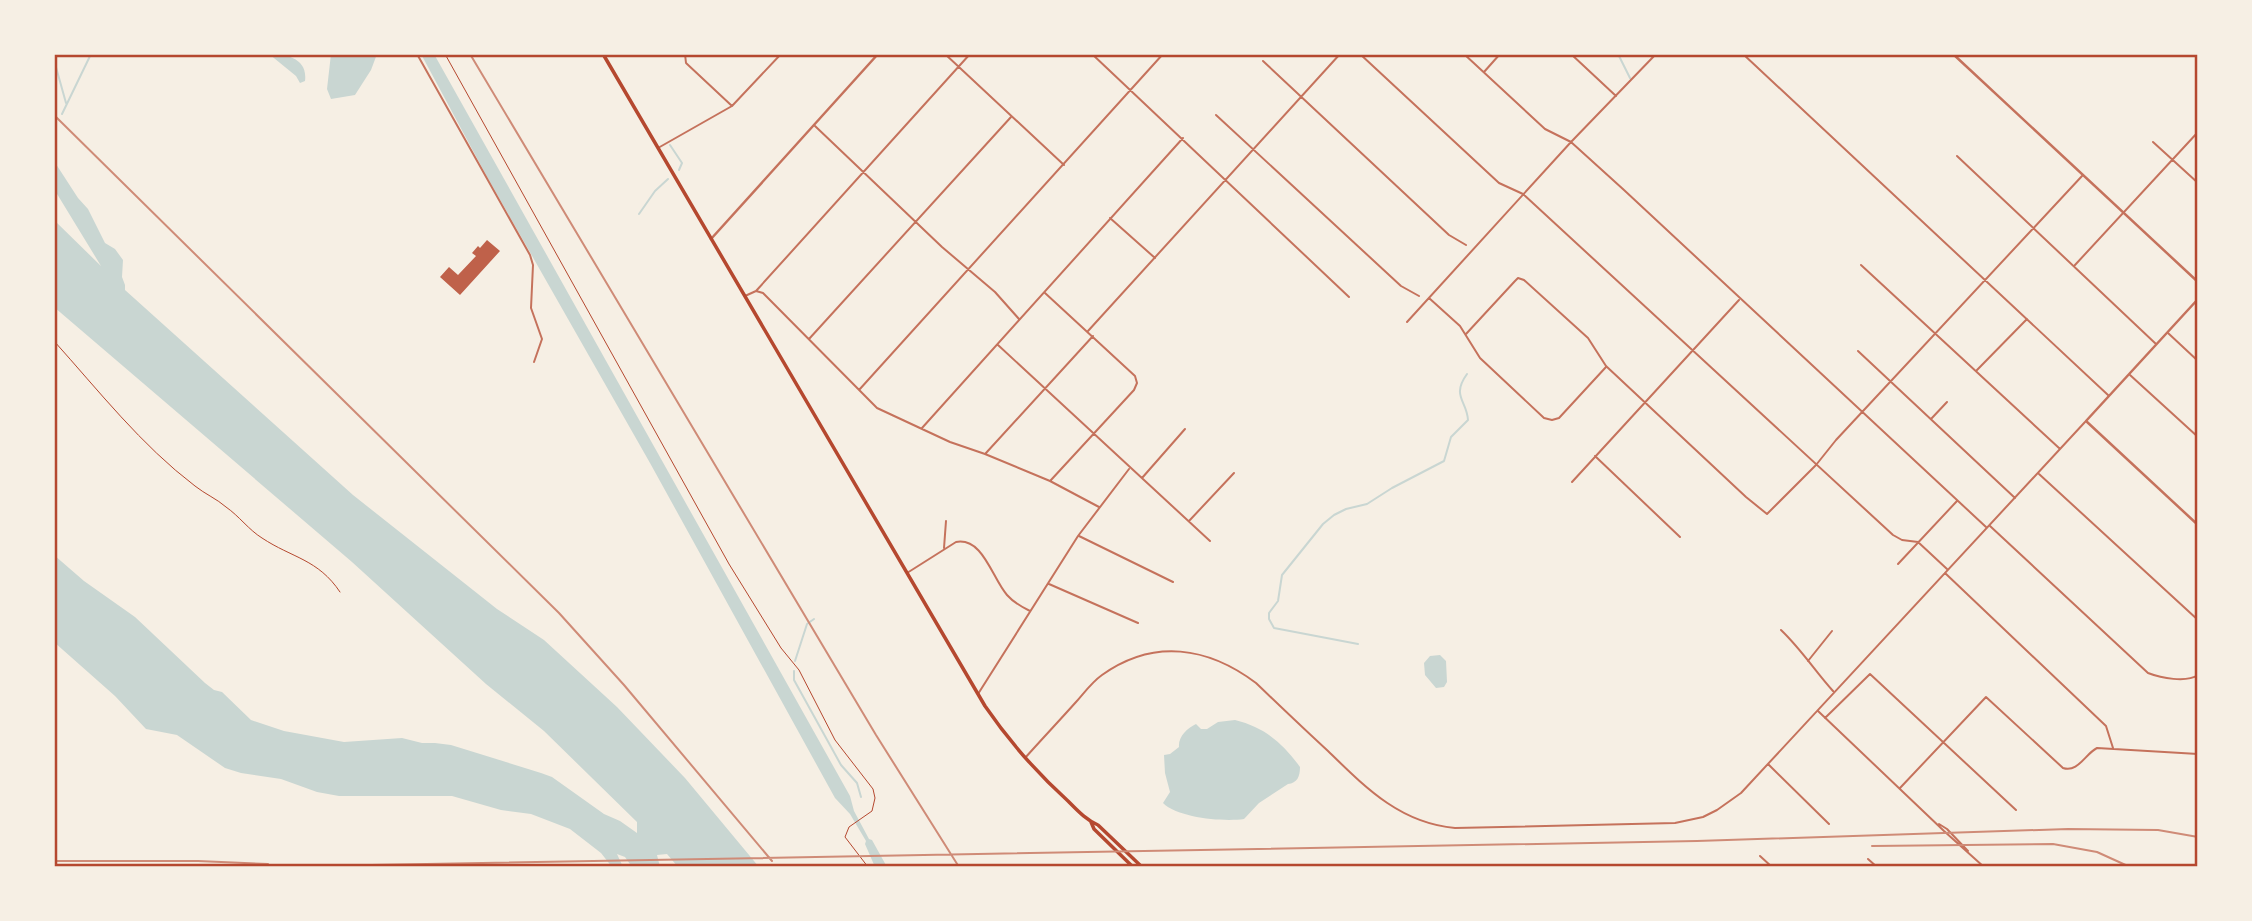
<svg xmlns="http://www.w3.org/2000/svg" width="2252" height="921" font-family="Inter,sans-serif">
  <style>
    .water { fill: #c9d6d2 }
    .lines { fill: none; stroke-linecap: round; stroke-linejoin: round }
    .stream { stroke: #c9d6d2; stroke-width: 2 }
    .building { fill: #bf614a }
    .path { stroke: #b5482f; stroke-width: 1 }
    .minor { stroke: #c5725c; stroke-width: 2 }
    .tertiary { stroke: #c5725c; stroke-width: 2.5 }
    .primary { stroke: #b5482f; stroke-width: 3.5 }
    .rail { stroke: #cf8b77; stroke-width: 2 }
    .neatline { fill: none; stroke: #b5482f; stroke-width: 2.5 }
  </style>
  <rect width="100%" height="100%" fill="#f6efe4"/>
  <path class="water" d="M 269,54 C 286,54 308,58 305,81 L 300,83 L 296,76 Z
    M 331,54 L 377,54 L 371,70 L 355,95 L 331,99 L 327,89 Z
    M 421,54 L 434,54 L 850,796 L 854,811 L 869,839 L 872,840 L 887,867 L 875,867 L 865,844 L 866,841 L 850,814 L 835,798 L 650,463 L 486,175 Z
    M 54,161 L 78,198 L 88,209 L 105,243 L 115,249 L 123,260 L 122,277 L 125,285 L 125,290 L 353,495 L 497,609 L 544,640 L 617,707 L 685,778 L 759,867 L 678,867 L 667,854 L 657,855 L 660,867 L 632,867 L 625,857 L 617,854 L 623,867 L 612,867 L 601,853 L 570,829 L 531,814 L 501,810 L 452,796 L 339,796 L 317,792 L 281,779 L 241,773 L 225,768 L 177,735 L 146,729 L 115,696 L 54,642 L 54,555 L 84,581 L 135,617 L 205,683 L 214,690 L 222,692 L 251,720 L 284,731 L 344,742 L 402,738 L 422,743 L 435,743 L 451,745 L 541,773 L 552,777 L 604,814 L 620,821 L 637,833 L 637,822 L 544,731 L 486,684 L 352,562 L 54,307 L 54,220 L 101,266 L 54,189 Z
    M 1440,655 L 1446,661 L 1447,682 L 1444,687 L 1436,688 L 1425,675 L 1424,663 L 1430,656 Z
    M 1235,720 C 1264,727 1283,743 1300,767 C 1300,777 1297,783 1288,784 L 1259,803 L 1244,819 C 1224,822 1178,818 1163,803 L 1170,792 L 1165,773 L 1164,755 L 1170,754 L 1179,747 C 1178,737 1187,728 1196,724 L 1201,729 L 1207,729 L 1218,722 Z"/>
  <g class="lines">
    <path class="stream" d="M 1618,54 L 1630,78
      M 54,60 L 66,103
      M 62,114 L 91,54
      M 670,145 L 682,163 L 679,170
      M 639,214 L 655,191 L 668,179
      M 1358,644 L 1274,628 L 1269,619 L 1269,613 L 1278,601 L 1282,575 L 1323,524 L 1334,515 L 1346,509 L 1367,504 L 1392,488 L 1444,461 L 1451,437 L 1468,420 C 1467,401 1451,396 1467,374
      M 795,661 L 807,624 L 814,619
      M 794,671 L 794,680 L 841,765 L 857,783 L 861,797"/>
  </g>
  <path class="building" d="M 487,240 L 500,251 L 460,295 L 440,277 L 449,267 L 458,275 L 476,256 L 472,253 L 478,246 L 480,248 Z"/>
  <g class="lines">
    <path class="path" d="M 445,54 L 729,564 L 781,648 L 799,670 L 835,740 L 873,789 L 875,798 L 872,811 L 849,827 L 845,837 L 868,867
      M 54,341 C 99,391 141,445 195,486 C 205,494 217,499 226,507 C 239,516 249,530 262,538 C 292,558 318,559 340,592"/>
    <path class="minor" d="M 417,54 L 530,255 L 533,265 L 531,308 L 542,339 L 534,362
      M 685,54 L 686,63 L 732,106
      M 945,54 L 1064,165
      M 1092,54 L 1349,297
      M 1360,54 L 1499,183 L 1523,194 L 1893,535 L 1902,540 L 1918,542 L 1947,569
      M 1464,54 L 1545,129 L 1571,142 L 1624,190 L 1986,527
      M 1571,54 L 1616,96
      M 1743,54 L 2108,395
      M 1263,61 L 1449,235 L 1466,245
      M 1484,72 L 1500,54
      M 1216,115 L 1401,286 L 1419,296
      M 815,126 L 942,247 L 995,292 L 1019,319
      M 2153,142 L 2198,183
      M 658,148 L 732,106 L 781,54
      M 1957,156 L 2156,344
      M 1110,218 L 1155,258
      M 1861,265 L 2059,448
      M 2075,265 L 2198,132
      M 756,291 L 763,293 L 877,408 L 950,442 L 985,454 L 1050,481 L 1099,507
      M 1045,293 L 1135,376 L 1137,383 L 1134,390 L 1051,480
      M 745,296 L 756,291 L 970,54
      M 1429,298 L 1460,326 L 1480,358 L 1544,418 L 1552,420 L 1559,418 L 1606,367
      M 1407,322 L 1571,142 L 1656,54
      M 1088,331 L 1340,54
      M 2168,333 L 2198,361
      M 1466,334 L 1515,281 L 1518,278 L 1524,280 L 1588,338 L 1606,366 L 1746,497 L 1767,514 L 1816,465 L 1836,440 L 2082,176
      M 809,339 L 1011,117
      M 998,345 L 1210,541
      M 1858,351 L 2015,498
      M 1977,370 L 2027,319
      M 2130,375 L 2198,437
      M 859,390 L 1163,54
      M 1931,419 L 1947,402
      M 922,428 L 1183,138
      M 986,453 L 1093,336
      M 1595,456 L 1680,537
      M 2039,474 L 2198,620
      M 1142,478 L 1185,429
      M 1572,482 L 1739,300
      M 1189,521 L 1234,473
      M 1990,526 L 2148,673 C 2161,678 2186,683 2198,675
      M 1079,536 L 1173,582
      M 944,548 L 946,521
      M 1898,564 L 1957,501
      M 907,573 L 956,542 C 983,537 992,578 1007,595 C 1013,602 1022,607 1030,611
      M 1945,573 L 2106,726 L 2113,748
      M 1049,584 L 1138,623
      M 1781,630 C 1801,649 1815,671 1833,691
      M 1808,661 L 1832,631
      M 978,694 L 1078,536 L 1129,469
      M 1818,711 L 1944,831 L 1984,867
      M 1825,718 L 1870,674 L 2016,810
      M 1025,758 C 1042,739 1059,721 1076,702 C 1084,693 1092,682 1102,675 C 1154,638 1208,647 1256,683 C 1280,706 1304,729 1328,751 C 1366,788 1400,823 1455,828 L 1675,823 L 1703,817 L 1717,810 L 1741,793 L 2085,422
      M 1768,764 L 1829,824
      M 1900,788 L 1986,697 L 2063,768 C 2078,773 2085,754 2097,748 L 2198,754
      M 1939,824 L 1947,829 L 1968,851
      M 1760,856 L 1772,867
      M 1868,859 L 1877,867"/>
    <path class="tertiary" d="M 1953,54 L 2198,282
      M 711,239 L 878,54
      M 2198,299 L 2086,421 L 2198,525"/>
    <path class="primary" d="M 603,54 L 985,706 C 1009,741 1036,772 1068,801 C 1077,810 1086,820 1098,825 L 1142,867
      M 1091,822 L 1094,829 L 1133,867"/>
    <path class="rail" d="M 470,54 L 876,735 L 959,867
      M 54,115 L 559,613 L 624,685 L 772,861
      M 1872,846 L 2053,844 L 2097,852 L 2130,867
      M 54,861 L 198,861 L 268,864
      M 260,867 L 1697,841 L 2068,829 L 2158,830 L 2198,837"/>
  </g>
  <rect width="2252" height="921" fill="none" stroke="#f6efe4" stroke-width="112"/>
  <rect x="56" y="56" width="2140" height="809" class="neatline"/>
</svg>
